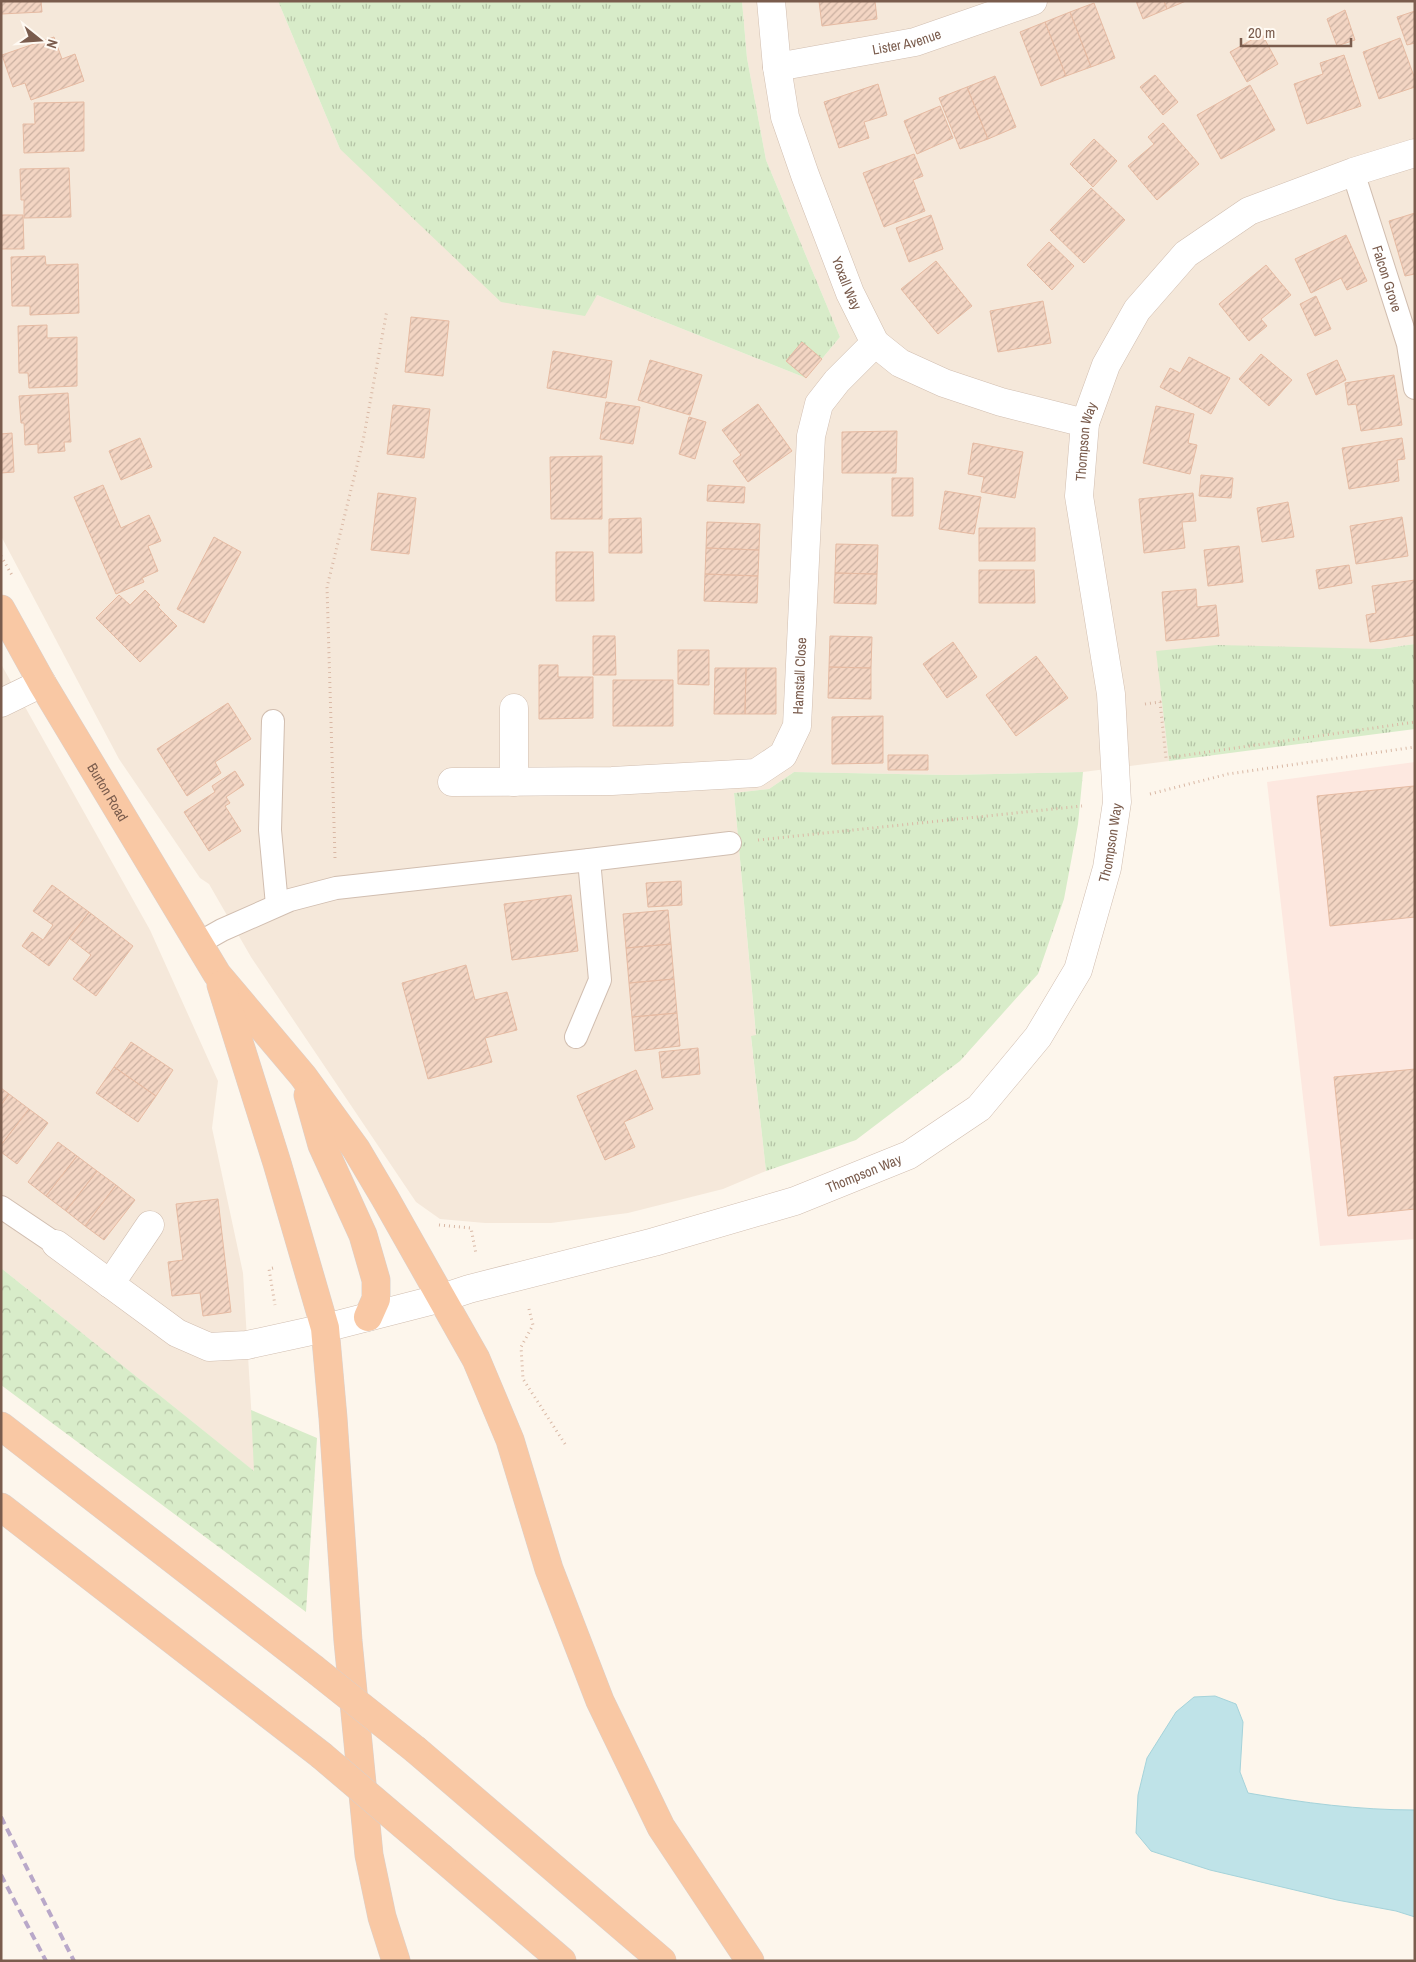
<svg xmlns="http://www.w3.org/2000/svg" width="1416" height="1962" font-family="'Archivo Narrow',sans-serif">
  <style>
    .residential { fill: #f5e8da }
    .commercial { fill: #fde8e0 }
    .grass { fill: url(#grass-tufts) }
    .forest { fill: url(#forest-crowns) }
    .water { fill: #bfe3e8; stroke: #a5d3da }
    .building { fill: url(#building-hatch); stroke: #e6bba3 }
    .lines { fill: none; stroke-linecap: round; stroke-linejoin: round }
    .service-casing { stroke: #d1beb0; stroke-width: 24 }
    .minor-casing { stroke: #d1beb0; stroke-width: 29 }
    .trunk-casing { stroke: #dad1cd; stroke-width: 29 }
    .path { stroke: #d9b8a5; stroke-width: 3; stroke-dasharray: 1 4; stroke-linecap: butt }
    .service { stroke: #fff; stroke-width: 22 }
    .minor { stroke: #fff; stroke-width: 28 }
    .trunk { stroke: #f9c8a4; stroke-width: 28 }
    .rail { stroke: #b9a8c9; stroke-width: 4; stroke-dasharray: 8 5; stroke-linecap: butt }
    .trunk-bridge-casing { stroke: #dad1cd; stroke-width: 29; stroke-linecap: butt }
    .trunk-bridge { stroke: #f9c8a4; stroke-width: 28 }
    .labels { text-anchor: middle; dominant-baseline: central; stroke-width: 4.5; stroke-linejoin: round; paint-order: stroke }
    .street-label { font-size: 14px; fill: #7a5c4d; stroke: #fffaf3 }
  </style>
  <defs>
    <pattern id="grass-tufts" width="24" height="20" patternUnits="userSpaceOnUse" patternTransform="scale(1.25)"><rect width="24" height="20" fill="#d8ecc9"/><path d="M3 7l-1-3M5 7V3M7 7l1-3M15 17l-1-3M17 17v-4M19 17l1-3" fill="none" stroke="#b4c2a5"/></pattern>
    <pattern id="forest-crowns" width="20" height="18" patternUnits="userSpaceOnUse" patternTransform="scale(1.25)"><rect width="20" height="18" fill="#d8ecc9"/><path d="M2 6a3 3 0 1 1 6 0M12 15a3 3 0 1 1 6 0" fill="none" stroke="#b4c2a5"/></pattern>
    <pattern id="building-hatch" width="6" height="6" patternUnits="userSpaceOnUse" patternTransform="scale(1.25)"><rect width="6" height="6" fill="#f3d5c3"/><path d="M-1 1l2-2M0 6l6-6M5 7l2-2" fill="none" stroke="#cab0a1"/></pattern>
  </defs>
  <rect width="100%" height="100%" fill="#fdf6ec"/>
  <path class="residential" d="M 1,1 L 278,1 L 340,149 L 597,295 L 806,378 L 840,337 L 766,160 L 747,58 L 742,1 L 1415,1 L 1415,644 L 1380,649 L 1157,651 L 1169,761 L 1083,772 L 949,775 L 794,772 L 769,789 L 734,793 L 756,1036 L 751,1037 L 766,1171 L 723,1189 L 628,1213 L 551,1223 L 485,1223 L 440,1219 L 416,1202 L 251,957 L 209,884 L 200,878 L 119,759 L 1,536 Z
    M 1,664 L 150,930 L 218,1081 L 212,1128 L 243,1273 L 255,1472 L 1,1268 Z"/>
  <path class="commercial" d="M 1415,762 L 1415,1239 L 1320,1246 L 1267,782 Z"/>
  <path class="grass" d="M 278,1 L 742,1 L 747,58 L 766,160 L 840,337 L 806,378 L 597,295 L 585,316 L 501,302 L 340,149 Z
    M 1415,644 L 1415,729 L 1169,761 L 1156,651 L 1217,645 L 1380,649 Z
    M 794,772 L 949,775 L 1083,772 L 1078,824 L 1064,899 L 1038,974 L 960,1061 L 856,1140 L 766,1171 L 751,1036 L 756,1035 L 734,793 L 769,789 Z"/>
  <path class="forest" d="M 1,1268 L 254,1471 L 251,1410 L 317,1438 L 306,1612 L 1,1385 Z"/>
  <path class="water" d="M 1215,1696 L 1236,1704 L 1243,1722 L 1240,1772 L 1248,1793 C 1304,1803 1359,1810 1415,1810 L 1415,1917 L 1396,1911 L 1337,1900 L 1210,1870 L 1151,1851 L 1136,1833 L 1138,1795 L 1147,1758 L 1176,1712 L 1194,1697 Z"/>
  <path class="building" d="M 1,1 L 41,1 L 42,12 L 1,14 Z
    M 819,1 L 875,1 L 877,19 L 822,26 Z
    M 1136,1 L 1164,1 L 1167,9 L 1143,19 Z
    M 1164,1 L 1186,1 L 1167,9 Z
    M 1094,3 L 1115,58 L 1091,67 L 1070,12 Z
    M 1345,10 L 1355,40 L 1337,46 L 1327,19 Z
    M 1415,11 L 1415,43 L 1407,45 L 1397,17 Z
    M 1070,12 L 1091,67 L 1066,76 L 1045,22 Z
    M 1045,22 L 1066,76 L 1041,86 L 1020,32 Z
    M 1262,34 L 1278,64 L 1247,82 L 1230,52 Z
    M 54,37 L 62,59 L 75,54 L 84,81 L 31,100 L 25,83 L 13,87 L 2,55 Z
    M 1400,38 L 1415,79 L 1415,87 L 1379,99 L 1363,52 Z
    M 1344,55 L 1361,106 L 1307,124 L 1294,84 L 1323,74 L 1320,63 Z
    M 1155,75 L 1178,102 L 1163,115 L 1140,87 Z
    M 995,76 L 1016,127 L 988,139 L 967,87 Z
    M 878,84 L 887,115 L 864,122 L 869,138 L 839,148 L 824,102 Z
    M 1250,85 L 1275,130 L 1221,159 L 1197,115 Z
    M 967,87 L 988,139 L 960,149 L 939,98 Z
    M 84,102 L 84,151 L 24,153 L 23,124 L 35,124 L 34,103 Z
    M 940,106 L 953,138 L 917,154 L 904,121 Z
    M 1163,123 L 1199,164 L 1157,200 L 1128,166 L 1154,144 L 1148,137 Z
    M 1094,139 L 1117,161 L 1093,187 L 1070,164 Z
    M 914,154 L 923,176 L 913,180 L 925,211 L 884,227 L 863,173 Z
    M 69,168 L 71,217 L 24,218 L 24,200 L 21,200 L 20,169 Z
    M 1091,188 L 1125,220 L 1084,263 L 1050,230 Z
    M 1415,213 L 1415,274 L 1405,276 L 1389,221 Z
    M 1,215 L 23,215 L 24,249 L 1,249 Z
    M 931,215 L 943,249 L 909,262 L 896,228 Z
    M 1346,235 L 1367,281 L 1347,290 L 1341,278 L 1311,293 L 1295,259 Z
    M 1049,242 L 1074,266 L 1052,290 L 1027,265 Z
    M 45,256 L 46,265 L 78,264 L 79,313 L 30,315 L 30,306 L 12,306 L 11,257 Z
    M 936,261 L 972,306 L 938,334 L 901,289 Z
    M 1266,265 L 1291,295 L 1261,319 L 1267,326 L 1249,341 L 1219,304 Z
    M 1316,296 L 1331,329 L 1315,336 L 1300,304 Z
    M 1043,301 L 1051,343 L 998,352 L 990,311 Z
    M 411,317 L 449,321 L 443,376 L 405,372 Z
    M 47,325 L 47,338 L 77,337 L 77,386 L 29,388 L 28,373 L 19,373 L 18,326 Z
    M 802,342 L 822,359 L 806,378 L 786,361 Z
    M 553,351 L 612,361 L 606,398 L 547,388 Z
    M 1261,354 L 1292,380 L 1269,406 L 1239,379 Z
    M 1189,357 L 1230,378 L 1211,414 L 1160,387 L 1170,368 L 1180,373 Z
    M 650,360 L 702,375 L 690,415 L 638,400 Z
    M 1337,360 L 1346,380 L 1316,395 L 1307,374 Z
    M 1394,375 L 1402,425 L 1361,431 L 1356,404 L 1348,405 L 1345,383 Z
    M 68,393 L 71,442 L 64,442 L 65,451 L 38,453 L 38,444 L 25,445 L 24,423 L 21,423 L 19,396 Z
    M 606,402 L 640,407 L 633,444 L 600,439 Z
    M 758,404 L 792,451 L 748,482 L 733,461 L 741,455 L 722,430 Z
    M 393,405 L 430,409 L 424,458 L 387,454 Z
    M 1156,406 L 1194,414 L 1188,443 L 1197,445 L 1190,474 L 1143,463 Z
    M 689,417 L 706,422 L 695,459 L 679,454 Z
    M 897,431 L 896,473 L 842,473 L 842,432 Z
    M 12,433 L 14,472 L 1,473 L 1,434 Z
    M 140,438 L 152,467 L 121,480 L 109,451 Z
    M 1402,438 L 1405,459 L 1397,460 L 1399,481 L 1349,489 L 1342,448 Z
    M 973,443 L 1023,452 L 1015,498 L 981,492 L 984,477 L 968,474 Z
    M 602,456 L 602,519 L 551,519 L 550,457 Z
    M 1201,475 L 1233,478 L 1231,498 L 1199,496 Z
    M 892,478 L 913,478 L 913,516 L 892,516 Z
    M 103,485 L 121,528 L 149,515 L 161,541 L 148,546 L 158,571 L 142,578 L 144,582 L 116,594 L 74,497 Z
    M 708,485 L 745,487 L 744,503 L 707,501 Z
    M 945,491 L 981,497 L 974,534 L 939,529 Z
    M 378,493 L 416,498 L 409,554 L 371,550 Z
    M 1193,493 L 1196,521 L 1182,522 L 1185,548 L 1144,553 L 1139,499 Z
    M 1288,502 L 1294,537 L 1262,542 L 1257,508 Z
    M 1402,517 L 1408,556 L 1356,564 L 1350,526 Z
    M 641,518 L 642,553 L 609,553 L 609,519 Z
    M 707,522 L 760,524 L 759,550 L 706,548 Z
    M 979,528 L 1035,528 L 1035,561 L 979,561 Z
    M 214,537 L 241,552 L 204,623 L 177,609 Z
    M 836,544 L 878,545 L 877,574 L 835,573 Z
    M 1239,546 L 1243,582 L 1208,586 L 1204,550 Z
    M 706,548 L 759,550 L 758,576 L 705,574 Z
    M 556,552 L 593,552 L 594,601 L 556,601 Z
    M 1349,565 L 1352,583 L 1319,589 L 1316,570 Z
    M 979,570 L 1034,570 L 1035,603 L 979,603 Z
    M 835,573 L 877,574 L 876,604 L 834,603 Z
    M 705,574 L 758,576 L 757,603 L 704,601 Z
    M 1415,580 L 1415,635 L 1370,642 L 1366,615 L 1376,613 L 1372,586 Z
    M 1196,589 L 1197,607 L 1216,605 L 1219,636 L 1166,641 L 1162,592 Z
    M 145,590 L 160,605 L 158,607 L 177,626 L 140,662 L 96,618 L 119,595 L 130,605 Z
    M 593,636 L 615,636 L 616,675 L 593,675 Z
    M 830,636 L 872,637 L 871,668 L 829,667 Z
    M 953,642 L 977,677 L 947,698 L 923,664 Z
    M 678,650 L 709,650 L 709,685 L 678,684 Z
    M 1036,656 L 1068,698 L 1016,736 L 986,695 Z
    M 539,665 L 558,665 L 558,677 L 593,677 L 593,718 L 539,719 Z
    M 829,667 L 871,668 L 871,699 L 828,698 Z
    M 715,668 L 746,668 L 745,714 L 714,714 Z
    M 746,668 L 776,668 L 776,714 L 745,714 Z
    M 613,680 L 673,680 L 673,726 L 613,726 Z
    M 228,703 L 251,739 L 215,762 L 221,773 L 187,796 L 157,749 Z
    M 883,716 L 883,763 L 832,764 L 832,717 Z
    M 888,755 L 928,755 L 928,770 L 888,770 Z
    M 235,771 L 244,785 L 226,797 L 230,803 L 225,806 L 241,831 L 209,851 L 184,812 L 215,792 L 212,786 Z
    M 1414,786 L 1415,917 L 1330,926 L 1317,796 Z
    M 681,881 L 682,905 L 648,907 L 646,883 Z
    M 52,885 L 89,912 L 49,966 L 22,946 L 32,932 L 43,940 L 53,925 L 33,911 Z
    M 571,895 L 578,951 L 512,960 L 504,904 Z
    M 668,910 L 671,944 L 626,948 L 623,914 Z
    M 89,912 L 133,946 L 96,996 L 73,979 L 91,955 L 69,938 Z
    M 671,944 L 674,979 L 629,983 L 626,948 Z
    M 466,965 L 475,1000 L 507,992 L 517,1030 L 485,1038 L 492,1062 L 428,1079 L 402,983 Z
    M 674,979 L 677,1013 L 632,1017 L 629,983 Z
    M 677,1013 L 680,1046 L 635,1051 L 632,1017 Z
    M 131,1042 L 173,1070 L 156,1096 L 114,1067 Z
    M 698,1048 L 700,1074 L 662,1078 L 659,1052 Z
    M 114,1067 L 156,1096 L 138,1122 L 96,1093 Z
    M 1415,1069 L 1415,1209 L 1348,1216 L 1334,1077 Z
    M 636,1070 L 653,1109 L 624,1122 L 635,1147 L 605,1160 L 577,1096 Z
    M 1,1088 L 9,1094 L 1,1105 Z
    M 9,1094 L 29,1109 L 1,1145 L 1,1105 Z
    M 29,1109 L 48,1123 L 17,1164 L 1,1152 L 1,1145 Z
    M 58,1142 L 77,1156 L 46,1196 L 28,1182 Z
    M 77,1156 L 97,1171 L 66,1211 L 46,1196 Z
    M 97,1171 L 116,1185 L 85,1226 L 66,1211 Z
    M 116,1185 L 135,1200 L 104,1240 L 85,1226 Z
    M 218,1199 L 231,1312 L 203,1316 L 200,1293 L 172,1296 L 168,1262 L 183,1260 L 176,1204 Z"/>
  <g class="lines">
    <defs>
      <g id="service">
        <path id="s1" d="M 1353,172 L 1408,344 L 1415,388"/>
        <path d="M 273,721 L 270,830 L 277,905"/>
        <path d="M 199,943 L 222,930 L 290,900 L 336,888 L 589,860 L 730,843"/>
        <path d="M 576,1037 L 600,980 L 589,860"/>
        <path d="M 1,1207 L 56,1244"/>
      </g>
      <g id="minor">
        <path id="s2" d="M 771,1 L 777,67 L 785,117 L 805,175 L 850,293 L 875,343 L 900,363 L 944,383 L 1001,402 L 1085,423"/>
        <path id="s3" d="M 777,67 L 915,42 L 1033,1"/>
        <path d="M 1,703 L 42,683"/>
        <path d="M 514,708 L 514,782"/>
        <path id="s4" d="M 452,782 L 612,781 L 756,773 L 783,755 L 797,726 L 811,436 L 819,404 L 837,381 L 875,343"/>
        <path id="s5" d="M 56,1244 L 177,1333 L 209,1347 L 247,1345 L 325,1328 L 442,1298 L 469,1289 L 654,1242 L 795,1201 L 909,1155 L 979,1108 L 1038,1037 L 1078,970 L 1107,868 L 1117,802 L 1111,694 L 1079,496 L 1085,423 L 1106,365 L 1137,310 L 1186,254 L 1249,211 L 1353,172 L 1415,153"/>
        <path d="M 110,1284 L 150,1225"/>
      </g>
      <g id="trunk">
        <path id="s6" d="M 1,609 L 42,683 L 217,974 L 303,1076 L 356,1149 L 385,1198 L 476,1359 L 510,1440 L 549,1569 L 600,1701 L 661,1827 L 750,1961"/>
        <path d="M 221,985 L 277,1163 L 325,1328 L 333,1418 L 348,1641 L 369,1855 L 382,1917 L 396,1961"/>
        <path d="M 308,1095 L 322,1145 L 363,1235 L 376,1280 L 376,1299 L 368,1317"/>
        <path d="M 1,1426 L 313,1668"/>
        <path d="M 1,1507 L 321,1755"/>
        <path d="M 416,1750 L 662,1961"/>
        <path d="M 442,1858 L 562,1961"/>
      </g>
    </defs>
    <use href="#service" class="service-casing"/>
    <use href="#minor" class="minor-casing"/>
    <use href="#trunk" class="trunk-casing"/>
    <path class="path" d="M 1,556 L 13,577
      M 1145,704 L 1160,702 L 1166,758 L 1415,722
      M 1150,794 L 1228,774 L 1415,747
      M 758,840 L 1082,806
      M 335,858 L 327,587 L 363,441 L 387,310
      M 439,1225 L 471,1228 L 476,1254
      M 273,1268 L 269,1269 L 275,1305
      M 529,1309 L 533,1325 L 521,1347 L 523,1379 L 565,1444"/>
    <use href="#service" class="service"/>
    <use href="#minor" class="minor"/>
    <use href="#trunk" class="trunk"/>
    <path class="rail" d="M 1,1817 L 74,1961
      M 1,1875 L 46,1961"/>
    <defs>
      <path id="trunk-bridge" d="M 313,1668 L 416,1750
        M 321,1755 L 442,1858"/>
    </defs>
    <use href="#trunk-bridge" class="trunk-bridge-casing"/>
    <use href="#trunk-bridge" class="trunk-bridge"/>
  </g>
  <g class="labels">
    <g class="street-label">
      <text stroke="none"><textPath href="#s3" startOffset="132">Lister Avenue</textPath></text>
      <text stroke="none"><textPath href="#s1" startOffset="112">Falcon Grove</textPath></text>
      <text stroke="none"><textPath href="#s2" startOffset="294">Yoxall Way</textPath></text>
      <text stroke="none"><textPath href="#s5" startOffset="1704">Thompson Way</textPath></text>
      <text stroke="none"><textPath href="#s4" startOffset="419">Hamstall Close</textPath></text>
      <text stroke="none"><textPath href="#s6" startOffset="212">Burton Road</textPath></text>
      <text stroke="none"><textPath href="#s5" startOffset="1299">Thompson Way</textPath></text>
      <text stroke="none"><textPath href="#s5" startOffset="864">Thompson Way</textPath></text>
    </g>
  </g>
  <rect width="1416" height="1962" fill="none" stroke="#7a5c4d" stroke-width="5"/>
  <g transform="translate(40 40) rotate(107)" stroke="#fffaf3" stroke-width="4" paint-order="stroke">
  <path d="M0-4L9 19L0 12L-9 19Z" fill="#7a5c4d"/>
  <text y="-8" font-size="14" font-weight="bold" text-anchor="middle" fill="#7a5c4d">N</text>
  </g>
  <path d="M1241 38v8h110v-8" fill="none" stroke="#7a5c4d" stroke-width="2.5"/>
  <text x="1248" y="38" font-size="15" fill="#7a5c4d" stroke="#fffaf3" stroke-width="4" paint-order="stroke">20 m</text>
</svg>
